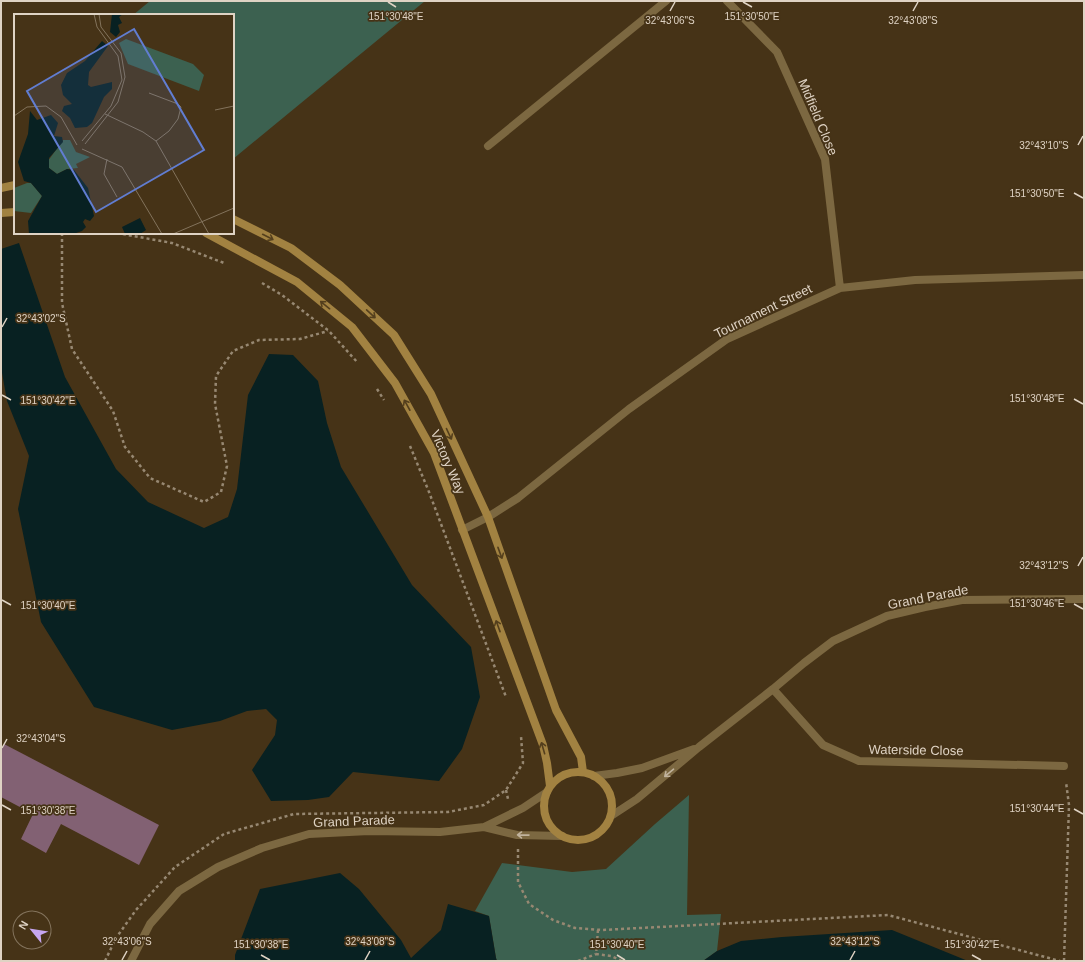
<svg xmlns="http://www.w3.org/2000/svg" width="1085" height="962" font-family="Arial,sans-serif">
  <style>
    .green { fill: #3c6150 }
    .water { fill: #082122 }
    .building { fill: #826173 }
    .lines { fill: none; stroke-linecap: round; stroke-linejoin: round }
    .path { stroke: #978872; stroke-width: 2.5; stroke-dasharray: 3 3; stroke-linecap: butt }
    .street { stroke: #7c6841; stroke-width: 8 }
    .secondary { stroke: #a28241; stroke-width: 8 }
    .oneway { stroke: #543f1d }
    .oneway2 { stroke: #c1b39d }
    .ticks { fill: none; stroke: #dfd3c4; stroke-width: 1.5 }
    .labels { text-anchor: middle; dominant-baseline: central; stroke-width: 3.5; stroke-linejoin: round; paint-order: stroke }
    .street-label { font-size: 13px; fill: #dfd3c4; stroke: #463317 }
    .inset-road { fill: none; stroke: #83735c; stroke-width: 1 }
    .view { fill: #617dd1; fill-opacity: 0.15; stroke: #617dd1; stroke-width: 2 }
    .inset-edge { fill: none; stroke: #dfd3c4; stroke-width: 2 }
    .ticks-label { font-size: 10px; text-anchor: middle; fill: #dfd3c4; stroke: #463317; stroke-width: 3.5; stroke-linejoin: round; paint-order: stroke }
  </style>
  <rect width="100%" height="100%" fill="#463317"/>
  <path class="green" d="M 150,1 L 425,1 L 233,159 L 233,15 L 133,15 Z
    M 689,795 L 687,915 L 721,914 L 717,951 L 703,961 L 497,961 L 496,958 L 489,916 L 475,911 L 502,863 L 572,872 L 606,869 L 655,824 Z"/>
  <path class="water" d="M 19,243 L 65,377 L 116,469 L 148,502 L 204,528 L 228,517 L 237,489 L 248,395 L 269,354 L 293,355 L 318,381 L 327,423 L 341,467 L 412,585 L 471,647 L 480,697 L 462,749 L 439,781 L 353,772 L 329,797 L 308,800 L 271,801 L 252,770 L 275,735 L 277,720 L 266,709 L 247,711 L 220,721 L 172,730 L 94,707 L 41,622 L 18,509 L 29,456 L 7,401 L 1,367 L 1,249 Z
    M 340,873 L 359,889 L 401,940 L 411,958 L 441,930 L 448,904 L 489,916 L 496,958 L 497,961 L 235,961 L 235,955 L 260,889 Z
    M 892,930 L 968,961 L 703,961 L 717,951 L 741,941 L 782,937 Z"/>
  <path class="building" d="M 4,744 L 159,825 L 139,865 L 61,824 L 46,853 L 21,839 L 33,814 L 1,797 L 1,750 Z"/>
  <g class="lines">
    <path class="path" d="M 62,233 L 62,303 L 72,349 L 113,411 L 125,447 L 150,478 L 204,502 L 221,492 L 227,466 L 215,404 L 216,376 L 233,351 L 259,340 L 300,339 L 328,331
      M 117,233 L 172,243 L 224,263
      M 262,283 L 282,295 L 329,331 L 358,363
      M 377,389 L 384,400
      M 410,446 L 429,492 L 506,697
      M 506,790 L 508,799
      M 518,849 L 518,882 L 529,904 L 553,920 L 575,928 L 602,930 L 888,915 L 1060,961
      M 598,930 L 596,954 L 611,956 L 622,961
      M 105,961 L 116,938 L 136,910 L 175,867 L 224,834 L 294,814 L 448,812 L 484,805 L 506,790 L 523,763 L 521,736
      M 578,961 L 596,954
      M 1064,961 L 1069,805 L 1066,782"/>
    <path class="street" d="M 727,1 L 777,52 L 825,159 L 840,288
      M 488,146 L 666,1
      M 462,530 L 488,517 L 518,498 L 629,409 L 727,339 L 840,288 L 915,280 L 1084,275
      M 773,689 L 823,745 L 859,761 L 1064,766
      M 594,776 L 617,773 L 642,768 L 694,749
      M 611,816 L 637,799 L 699,747 L 773,689 L 804,663 L 833,641 L 887,616 L 925,607 L 962,600 L 1084,599
      M 484,827 L 523,808 L 547,792
      M 131,961 L 150,924 L 179,891 L 218,867 L 262,848 L 309,834 L 369,831 L 440,832 L 484,827 L 517,835 L 562,836"/>
    <path class="secondary" d="M 1,188 L 15,185
      M 1,213 L 15,212
      M 233,219 L 291,248 L 340,285 L 394,335 L 431,394 L 488,517 L 556,710 L 581,757 L 583,772
      M 206,233 L 297,282 L 352,327 L 395,383 L 434,453 L 543,745 L 547,763 L 550,786
      M544 806a34 34 0 1 1 68 0a34 34 0 1 1-68 0Z"/>
  </g>
  <defs><path id="oneway-shaft" d="M-6 0H5M1.5-3L5.5 0L1.5 3" fill="none" stroke-width="1.6" stroke-linecap="round" stroke-linejoin="round"/></defs>
  <g class="oneway">
    <use href="#oneway-shaft" transform="translate(268 237) rotate(27)"/>
    <use href="#oneway-shaft" transform="translate(325 305) rotate(-141)"/>
    <use href="#oneway-shaft" transform="translate(371 314) rotate(43)"/>
    <use href="#oneway-shaft" transform="translate(407 405) rotate(-119)"/>
    <use href="#oneway-shaft" transform="translate(449 434) rotate(65)"/>
    <use href="#oneway-shaft" transform="translate(500 553) rotate(70)"/>
    <use href="#oneway-shaft" transform="translate(498 626) rotate(-110)"/>
    <use href="#oneway-shaft" transform="translate(543 748) rotate(-106)"/>
  </g>
  <g class="oneway2">
    <use href="#oneway-shaft" transform="translate(669 773) rotate(140)"/>
    <use href="#oneway-shaft" transform="translate(523 835) rotate(-179)"/>
  </g>
  <path class="ticks" d="M 388,2 L 396,7M 743,2 L 752,7M 670,11 L 675,2M 913,11 L 918,2M 1078,145 L 1083,136M 1074,193 L 1083,198M 2,327 L 7,318M 2,395 L 11,400M 1074,399 L 1083,404M 1078,566 L 1083,557M 2,600 L 11,605M 1074,604 L 1083,609M 2,748 L 7,739M 2,805 L 11,810M 1074,809 L 1083,814M 261,955 L 270,960M 617,955 L 625,960M 972,955 L 981,960M 122,960 L 127,951M 365,960 L 370,951M 850,960 L 855,951"/>
  <g class="labels">
    <g class="street-label">
      <text transform="translate(818 117) rotate(67)">Midfield Close</text>
      <text transform="translate(763 311) rotate(-26)">Tournament Street</text>
      <text transform="translate(448 462) rotate(67)">Victory Way</text>
      <text transform="translate(928 597) rotate(-11)">Grand Parade</text>
      <text transform="translate(916 750) rotate(1)">Waterside Close</text>
      <text transform="translate(354 821) rotate(-2)">Grand Parade</text>
    </g>
  </g>
  <g transform="translate(14 14)">
    <rect width="220" height="220" fill="#463317"/>
    <path d="M 112,25 L 179,50 L 190,61 L 185,77 L 114,50 L 105,29 ZM 49,126 L 56,126 L 62,138 L 76,143 L 62,150 L 64,154 L 53,155 L 43,160 L 35,154 L 34,147 ZM 13,169 L 17,169 L 28,182 L 17,199 L 0,197 L 0,174 Z" fill="#3c6150"/>
    <path d="M 98,0 L 109,0 L 105,3 L 108,9 L 104,11 L 106,18 L 102,23 L 96,18 ZM 88,27 L 94,32 L 75,58 L 74,71 L 77,73 L 98,68 L 98,75 L 90,83 L 78,109 L 73,113 L 61,114 L 56,104 L 48,97 L 50,92 L 58,90 L 49,81 L 47,71 L 53,59 L 71,47 ZM 16,97 L 23,106 L 37,101 L 44,109 L 40,122 L 48,123 L 49,128 L 35,144 L 35,154 L 43,160 L 53,155 L 60,156 L 74,174 L 80,202 L 76,207 L 71,205 L 69,208 L 72,213 L 68,217 L 59,220 L 15,220 L 14,207 L 28,182 L 17,169 L 10,167 L 4,148 L 14,120 ZM 126,204 L 132,216 L 126,220 L 111,220 L 108,213 Z" fill="#082122"/>
    <path class="inset-road" d="M 135,79 L 164,90 L 167,93 L 164,105 L 155,117 L 142,127M 201,96 L 220,92M 91,100 L 129,118 L 142,127 L 195,220M 0,102 L 13,93 L 32,92 L 47,103 L 63,131M 68,127 L 97,92 L 108,66 L 104,42 L 83,13 L 80,0M 71,130 L 104,88 L 111,63 L 107,39 L 87,13 L 85,0M 68,135 L 108,153 L 148,220M 93,145 L 90,160 L 103,183M 159,220 L 220,194"/>
    <path class="view" d="M 120,15 L 190,136 L 82,198 L 13,77 Z"/>
    <rect width="220" height="220" class="inset-edge"/>
  </g>
  <g class="ticks-label">
    <text x="396" y="20">151°30'48"E</text>
    <text x="752" y="20">151°30'50"E</text>
    <text x="670" y="24">32°43'06"S</text>
    <text x="913" y="24">32°43'08"S</text>
    <text x="1044" y="149">32°43'10"S</text>
    <text x="1037" y="197">151°30'50"E</text>
    <text x="41" y="322">32°43'02"S</text>
    <text x="1037" y="402">151°30'48"E</text>
    <text x="48" y="404">151°30'42"E</text>
    <text x="1044" y="569">32°43'12"S</text>
    <text x="1037" y="607">151°30'46"E</text>
    <text x="48" y="609">151°30'40"E</text>
    <text x="41" y="742">32°43'04"S</text>
    <text x="1037" y="812">151°30'44"E</text>
    <text x="48" y="814">151°30'38"E</text>
    <text x="127" y="945">32°43'06"S</text>
    <text x="370" y="945">32°43'08"S</text>
    <text x="855" y="945">32°43'12"S</text>
    <text x="261" y="948">151°30'38"E</text>
    <text x="617" y="948">151°30'40"E</text>
    <text x="972" y="948">151°30'42"E</text>
  </g>
  <rect width="1085" height="962" fill="none" stroke="#dfd3c4" stroke-width="4"/>
  <g transform="translate(32 930) rotate(300)"><circle r="19" fill="#463317" stroke="#83735c"/>
  <path d="M0-3L7 15L0 10L-7 15Z" fill="#c6a6f0"/>
  <text y="-6" font-size="11" font-weight="bold" text-anchor="middle" fill="#dfd3c4">N</text>
  </g>
</svg>
